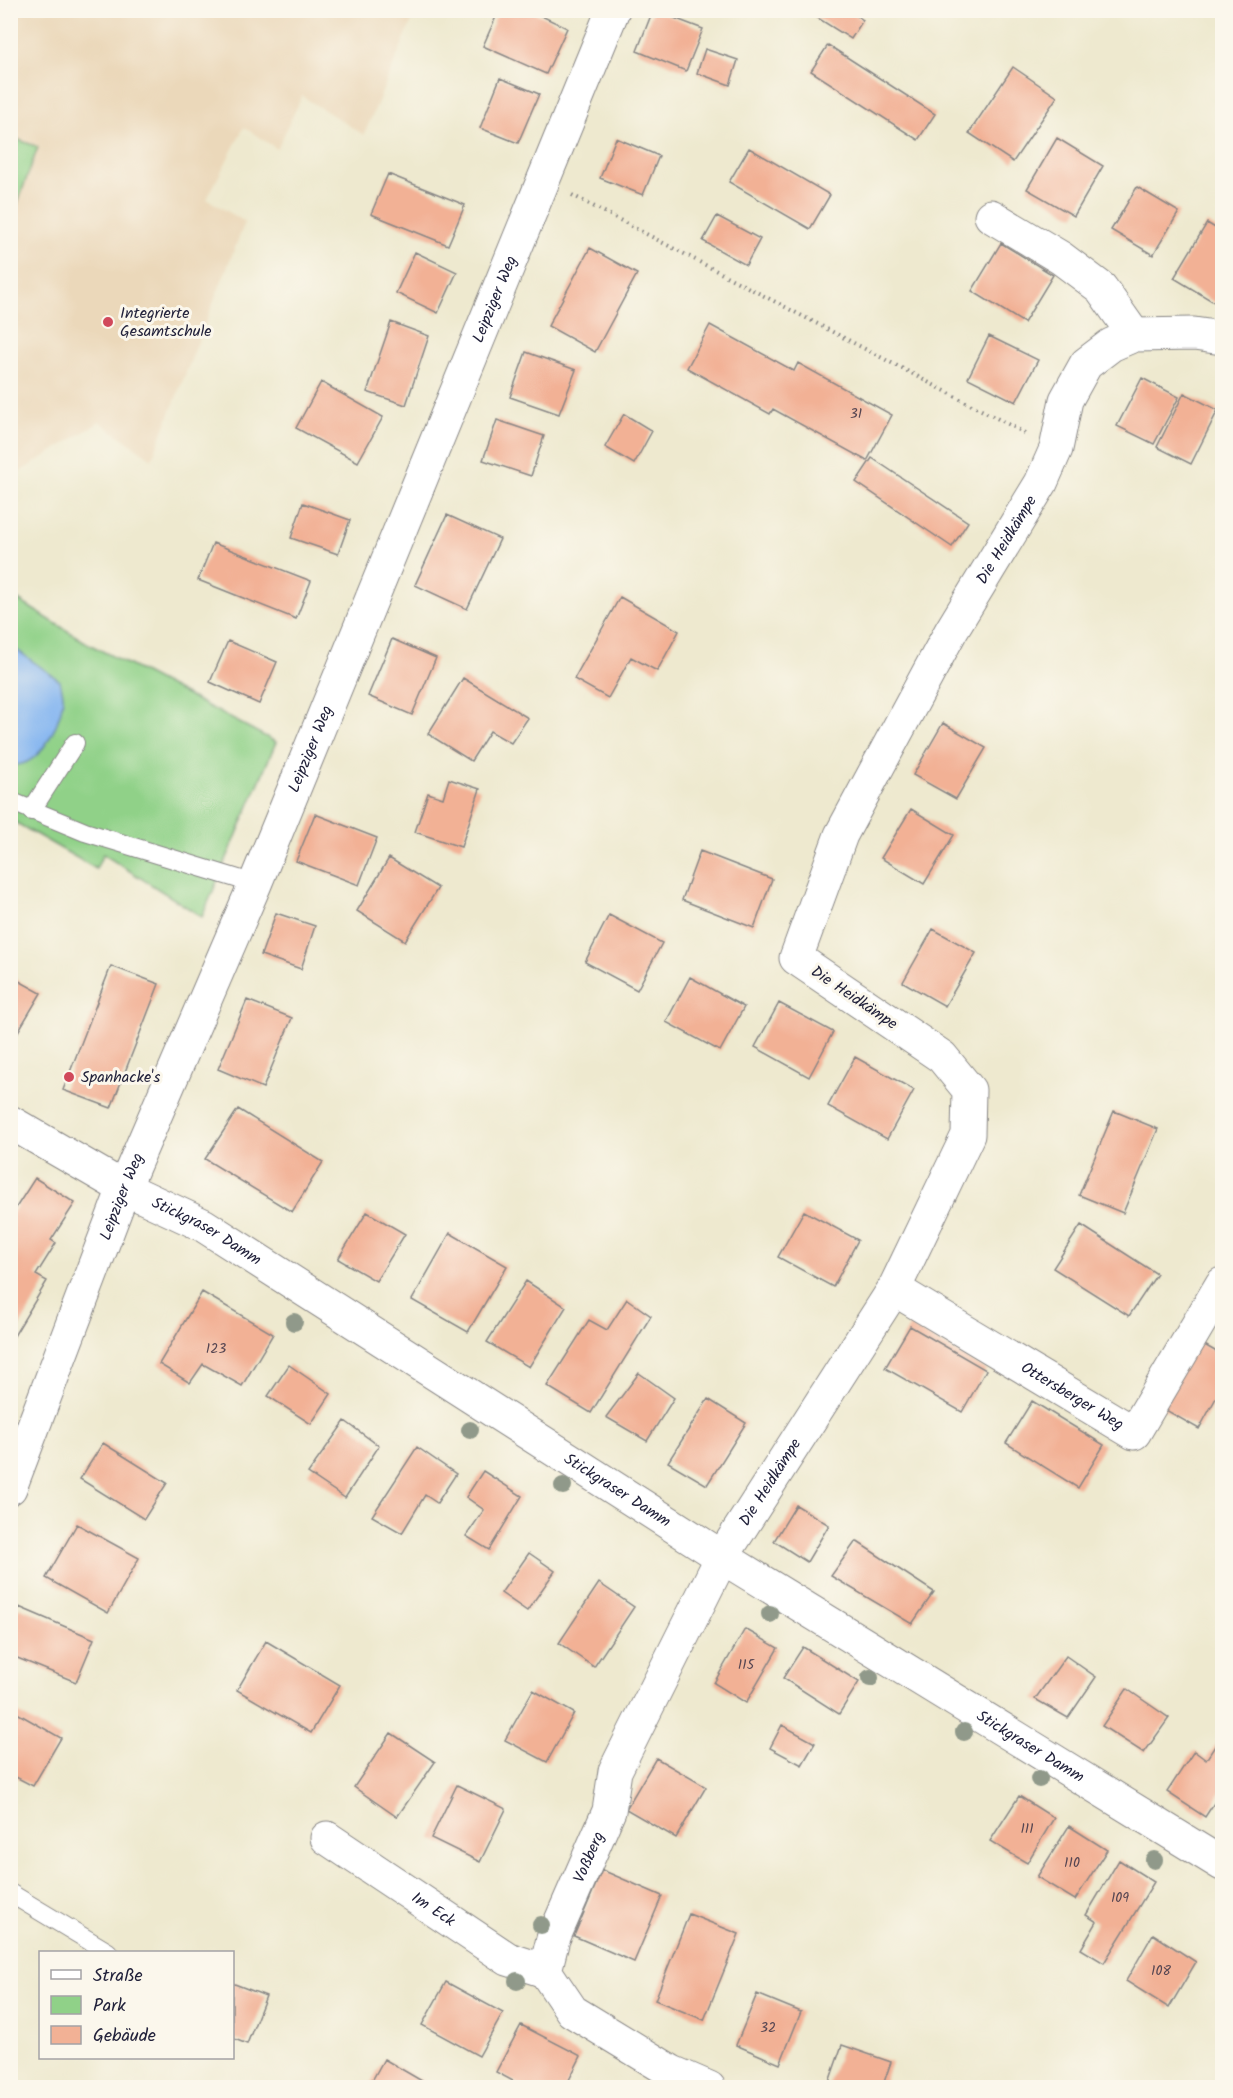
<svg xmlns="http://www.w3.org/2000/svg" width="1233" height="2098" font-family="Kalam,sans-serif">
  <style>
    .built { fill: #ebd8ba }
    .green { fill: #90d188; stroke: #597a62; stroke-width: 1.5 }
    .water { fill: #84b5f0; stroke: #536c96; stroke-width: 1.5 }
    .building { fill: #f2b195 }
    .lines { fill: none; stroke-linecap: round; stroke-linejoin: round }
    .lane-casing { stroke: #888685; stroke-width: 20 }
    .street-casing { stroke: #888685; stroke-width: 35 }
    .path { stroke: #888685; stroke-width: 4; stroke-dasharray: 1.5 4.5; stroke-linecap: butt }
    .lane { stroke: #fff; stroke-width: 18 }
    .street { stroke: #fff; stroke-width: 33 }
    .tree { fill: #90998a }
    .poi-dot { fill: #d1495b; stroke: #fbf7ec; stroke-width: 2 }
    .labels { text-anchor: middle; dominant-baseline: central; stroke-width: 6; stroke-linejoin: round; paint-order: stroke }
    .number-label { font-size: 14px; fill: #564652 }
    .street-label { font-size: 16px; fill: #22223b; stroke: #fbf7ec }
    .poi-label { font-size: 16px; fill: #22223b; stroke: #fbf7ec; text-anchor: start }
  </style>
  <rect width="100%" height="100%" fill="#fbf7ec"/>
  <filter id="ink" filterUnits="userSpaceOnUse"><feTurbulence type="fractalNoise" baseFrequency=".0167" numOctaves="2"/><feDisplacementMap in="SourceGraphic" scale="12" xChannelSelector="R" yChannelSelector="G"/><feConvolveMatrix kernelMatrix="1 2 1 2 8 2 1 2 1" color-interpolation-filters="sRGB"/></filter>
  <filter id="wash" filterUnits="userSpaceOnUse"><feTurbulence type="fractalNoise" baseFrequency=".008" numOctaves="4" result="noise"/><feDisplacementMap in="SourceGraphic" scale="24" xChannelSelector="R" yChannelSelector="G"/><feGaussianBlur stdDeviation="1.35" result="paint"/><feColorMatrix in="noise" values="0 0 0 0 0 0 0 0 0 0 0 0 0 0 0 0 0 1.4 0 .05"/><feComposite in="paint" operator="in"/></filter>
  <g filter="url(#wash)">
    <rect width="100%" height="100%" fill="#eee9cf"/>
    <path class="built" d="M 11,11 L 416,11 L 364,135 L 302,96 L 277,149 L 244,127 L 207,199 L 245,222 L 152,459 L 100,422 L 13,476 L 11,483 Z"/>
    <path class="green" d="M 11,137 L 38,147 L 11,221 Z
      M 10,595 L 87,643 L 276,742 L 202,917 L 103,854 L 96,869 L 11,820 Z"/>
    <path class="water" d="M 10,645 L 60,681 C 61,687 64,694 63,700 C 59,726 40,768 11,765 Z"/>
    <g id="blocks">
      <path class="building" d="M 499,10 L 529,10 L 567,28 L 546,74 L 483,46 Z
        M 653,10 L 703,29 L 686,71 L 637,51 Z
        M 805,10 L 848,10 L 863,20 L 851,39 Z
        M 828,45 L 935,114 L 918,140 L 811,71 Z
        M 705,49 L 738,60 L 730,85 L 697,73 Z
        M 1013,67 L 1057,97 L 1013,162 L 969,133 Z
        M 500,78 L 539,94 L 518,143 L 480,128 Z
        M 616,138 L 659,156 L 643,195 L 600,178 Z
        M 1057,138 L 1103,166 L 1074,216 L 1027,189 Z
        M 749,148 L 830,195 L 810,229 L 729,182 Z
        M 388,174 L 465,205 L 448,245 L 371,214 Z
        M 1137,187 L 1179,212 L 1153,255 L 1111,230 Z
        M 717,216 L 760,239 L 746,265 L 703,241 Z
        M 1207,223 L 1222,232 L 1222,307 L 1174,278 Z
        M 1001,243 L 1053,275 L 1024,323 L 972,291 Z
        M 590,248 L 637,274 L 595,352 L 548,326 Z
        M 415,252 L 457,272 L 438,313 L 396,293 Z
        M 391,322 L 429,336 L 406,405 L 367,392 Z
        M 710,325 L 794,371 L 798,363 L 892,415 L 867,461 L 773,409 L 770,414 L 687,368 Z
        M 989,336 L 1038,360 L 1016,402 L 968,378 Z
        M 526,352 L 576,370 L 559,414 L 510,397 Z
        M 1142,378 L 1179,397 L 1154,444 L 1117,426 Z
        M 321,382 L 383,417 L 358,462 L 296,428 Z
        M 1184,393 L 1218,410 L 1191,464 L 1157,447 Z
        M 624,414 L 652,431 L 634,464 L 605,447 Z
        M 497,420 L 544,436 L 531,476 L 483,460 Z
        M 872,458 L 968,522 L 952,547 L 856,482 Z
        M 303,503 L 350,520 L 338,554 L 291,538 Z
        M 447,515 L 500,539 L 467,609 L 415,585 Z
        M 213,543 L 311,581 L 296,619 L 198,580 Z
        M 620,597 L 679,631 L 657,671 L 631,657 L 608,698 L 574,679 Z
        M 392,639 L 436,658 L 412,715 L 368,696 Z
        M 228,641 L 277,662 L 259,704 L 210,682 Z
        M 463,678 L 528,718 L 511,743 L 490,731 L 471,761 L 428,734 Z
        M 943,723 L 986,748 L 956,799 L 913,775 Z
        M 449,779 L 480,789 L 461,847 L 415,832 L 428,793 L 443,798 Z
        M 911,809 L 954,835 L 924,884 L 881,858 Z
        M 315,814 L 377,838 L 359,885 L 296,861 Z
        M 700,851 L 772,879 L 754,928 L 682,900 Z
        M 389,858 L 438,888 L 405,941 L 357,911 Z
        M 276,913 L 315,926 L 301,969 L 261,955 Z
        M 609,915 L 662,943 L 637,990 L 585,962 Z
        M 933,929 L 976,953 L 945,1006 L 903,982 Z
        M 111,966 L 159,984 L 111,1108 L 63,1090 Z
        M 10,976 L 41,993 L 10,1045 Z
        M 690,977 L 744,1007 L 720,1051 L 666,1022 Z
        M 247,1000 L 292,1018 L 263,1088 L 218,1069 Z
        M 779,1003 L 833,1032 L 809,1077 L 755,1047 Z
        M 855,1057 L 914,1090 L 887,1139 L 828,1106 Z
        M 238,1109 L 323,1162 L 292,1212 L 205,1159 Z
        M 1114,1111 L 1158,1129 L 1123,1213 L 1079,1195 Z
        M 35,1178 L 75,1203 L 51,1240 L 56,1243 L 36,1275 L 47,1281 L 14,1336 L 10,1333 L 10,1217 Z
        M 804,1211 L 858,1240 L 833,1287 L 778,1257 Z
        M 367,1212 L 405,1234 L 376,1281 L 338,1259 Z
        M 1081,1225 L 1157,1274 L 1129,1316 L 1053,1268 Z
        M 450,1233 L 507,1266 L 468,1332 L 412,1300 Z
        M 526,1281 L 566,1307 L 529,1367 L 487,1342 Z
        M 202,1292 L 273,1334 L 242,1386 L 203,1364 L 190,1383 L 159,1364 Z
        M 627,1299 L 651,1316 L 591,1413 L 547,1386 L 589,1320 L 607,1330 Z
        M 910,1326 L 986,1370 L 962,1412 L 885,1368 Z
        M 1194,1339 L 1222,1355 L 1222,1387 L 1199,1429 L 1157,1405 Z
        M 289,1365 L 331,1394 L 311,1424 L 268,1396 Z
        M 639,1373 L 674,1398 L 647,1441 L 606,1417 Z
        M 708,1399 L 746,1423 L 707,1485 L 668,1462 Z
        M 1032,1401 L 1104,1445 L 1078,1488 L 1006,1443 Z
        M 345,1421 L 379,1446 L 345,1498 L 308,1473 Z
        M 103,1443 L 167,1483 L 144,1519 L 80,1479 Z
        M 417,1447 L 456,1474 L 437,1503 L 425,1495 L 402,1533 L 372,1516 Z
        M 483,1471 L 522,1496 L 489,1550 L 466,1536 L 484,1510 L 466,1497 Z
        M 796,1505 L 829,1525 L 807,1562 L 774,1541 Z
        M 77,1524 L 139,1558 L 108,1613 L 46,1578 Z
        M 856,1541 L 934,1592 L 912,1624 L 831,1576 Z
        M 529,1553 L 555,1571 L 527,1611 L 501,1593 Z
        M 599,1583 L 634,1607 L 594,1667 L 559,1643 Z
        M 19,1607 L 94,1639 L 76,1682 L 10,1655 L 10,1627 Z
        M 745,1629 L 778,1648 L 746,1703 L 714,1683 Z
        M 266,1641 L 340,1685 L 311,1733 L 237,1690 Z
        M 803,1647 L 859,1682 L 839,1714 L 783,1678 Z
        M 1066,1656 L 1096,1677 L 1068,1718 L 1035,1699 Z
        M 1127,1689 L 1169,1718 L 1144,1753 L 1102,1726 Z
        M 533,1690 L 574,1713 L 547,1762 L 505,1740 Z
        M 10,1709 L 61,1738 L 33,1786 L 10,1774 Z
        M 782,1725 L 815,1743 L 802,1765 L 770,1748 Z
        M 391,1733 L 435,1762 L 397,1817 L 354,1787 Z
        M 1222,1735 L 1222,1791 L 1205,1817 L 1167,1792 L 1194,1751 L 1206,1760 Z
        M 656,1758 L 706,1787 L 676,1838 L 626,1809 Z
        M 457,1785 L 506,1809 L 480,1862 L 431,1838 Z
        M 1019,1796 L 1054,1818 L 1027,1863 L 990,1841 Z
        M 1069,1826 L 1107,1850 L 1075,1900 L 1037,1877 Z
        M 1119,1860 L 1154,1882 L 1104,1963 L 1081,1949 L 1097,1922 L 1086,1915 Z
        M 602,1870 L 662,1896 L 634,1962 L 574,1936 Z
        M 689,1914 L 739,1934 L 704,2020 L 655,2000 Z
        M 1153,1934 L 1196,1962 L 1169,2008 L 1126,1981 Z
        M 446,1982 L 503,2013 L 479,2056 L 422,2025 Z
        M 232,1983 L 266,1996 L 247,2044 L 232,2038 Z
        M 757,1994 L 801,2012 L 780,2064 L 736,2045 Z
        M 521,2025 L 581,2056 L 565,2088 L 526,2088 L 496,2072 Z
        M 842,2045 L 891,2062 L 882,2088 L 827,2088 Z
        M 384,2059 L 434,2088 L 368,2088 Z"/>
    </g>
  </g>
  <g filter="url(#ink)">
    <use href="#blocks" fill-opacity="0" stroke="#888685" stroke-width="1.5"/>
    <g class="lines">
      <defs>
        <path id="lane" d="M 10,801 L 85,832 L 255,884
          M 31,811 L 75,743
          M 10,1893 L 108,1952"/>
        <g id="street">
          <path d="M 991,216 L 1061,258 L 1101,288 L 1134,335"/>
          <path id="s1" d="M 10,1122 L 124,1188 L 203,1225 L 722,1557 L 1222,1864"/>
          <path id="s2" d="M 894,1289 L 1134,1433 L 1222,1284"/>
          <path id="s3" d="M 10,1488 L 124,1188 L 255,884 L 613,10"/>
          <path id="s4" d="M 327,1838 L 508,1959 L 545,1971"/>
          <path id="s5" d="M 709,2088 L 672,2072 L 572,2011 L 545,1971 L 553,1939 L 609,1811 L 615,1771 L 722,1557 L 894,1289 L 968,1135 L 969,1090 L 942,1057 L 796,958 L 841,835 L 951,631 L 1041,483 L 1056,449 L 1066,400 L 1086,364 L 1111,345 L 1134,335 L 1194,334 L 1222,338"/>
        </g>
      </defs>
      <use href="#lane" class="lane-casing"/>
      <use href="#street" class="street-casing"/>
      <path class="path" d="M 572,195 L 1025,433"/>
      <use href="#lane" class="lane"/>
      <use href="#street" class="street"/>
    </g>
    <g class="tree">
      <circle cx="294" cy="1322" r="9"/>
      <circle cx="470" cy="1430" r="9"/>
      <circle cx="563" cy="1486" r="9"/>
      <circle cx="770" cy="1614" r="9"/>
      <circle cx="870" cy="1678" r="9"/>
      <circle cx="964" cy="1732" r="9"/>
      <circle cx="1039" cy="1779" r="9"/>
      <circle cx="1154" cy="1860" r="9"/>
      <circle cx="541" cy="1925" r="9"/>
      <circle cx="517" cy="1981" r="9"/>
    </g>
  </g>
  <g class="poi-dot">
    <circle cx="108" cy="322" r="6"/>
    <circle cx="69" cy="1077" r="6"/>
  </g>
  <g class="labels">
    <g class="number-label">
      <text x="856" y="414">31</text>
      <text x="216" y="1349">123</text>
      <text x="746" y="1665">115</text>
      <text x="1027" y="1829">111</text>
      <text x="1072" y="1863">110</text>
      <text x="1120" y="1898">109</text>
      <text x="1161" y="1971">108</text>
      <text x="768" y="2028">32</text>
    </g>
    <g class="street-label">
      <text stroke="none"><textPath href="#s3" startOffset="1284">Leipziger Weg</textPath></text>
      <text stroke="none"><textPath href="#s5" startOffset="1881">Die Heidkämpe</textPath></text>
      <text stroke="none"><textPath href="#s3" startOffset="798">Leipziger Weg</textPath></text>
      <text transform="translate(854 998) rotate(34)">Die Heidkämpe</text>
      <text stroke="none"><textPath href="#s3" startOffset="312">Leipziger Weg</textPath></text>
      <text stroke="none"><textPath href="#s1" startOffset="225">Stickgraser Damm</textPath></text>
      <text stroke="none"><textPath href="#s2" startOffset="208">Ottersberger Weg</textPath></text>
      <text stroke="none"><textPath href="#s5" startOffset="747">Die Heidkämpe</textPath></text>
      <text stroke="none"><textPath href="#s1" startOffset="711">Stickgraser Damm</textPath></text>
      <text stroke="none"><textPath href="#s1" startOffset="1197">Stickgraser Damm</textPath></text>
      <text stroke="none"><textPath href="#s5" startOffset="328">Voßberg</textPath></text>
      <text stroke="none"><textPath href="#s4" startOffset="128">Im Eck</textPath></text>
    </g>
    <g class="poi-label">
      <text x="120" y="313">Integrierte<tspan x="120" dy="18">Gesamtschule</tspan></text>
      <text x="81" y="1077">Spanhacke's</text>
    </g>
  </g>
  <rect width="1233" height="2098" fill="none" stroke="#fbf7ec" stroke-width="36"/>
  <rect x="39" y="1951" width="195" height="108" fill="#fbf7ec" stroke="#a4a2a5" stroke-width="1.5"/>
  <rect x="51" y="1970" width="30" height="9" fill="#ffffff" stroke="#a4a2a5" stroke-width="1.5"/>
  <text x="93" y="1981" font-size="18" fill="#22223b">Straße</text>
  <rect x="51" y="1996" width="30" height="18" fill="#90d188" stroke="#a4a2a5" stroke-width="1.5"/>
  <text x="93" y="2011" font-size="18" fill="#22223b">Park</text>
  <rect x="51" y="2026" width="30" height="18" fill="#f2b195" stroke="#a4a2a5" stroke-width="1.5"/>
  <text x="93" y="2041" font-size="18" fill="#22223b">Gebäude</text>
</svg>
